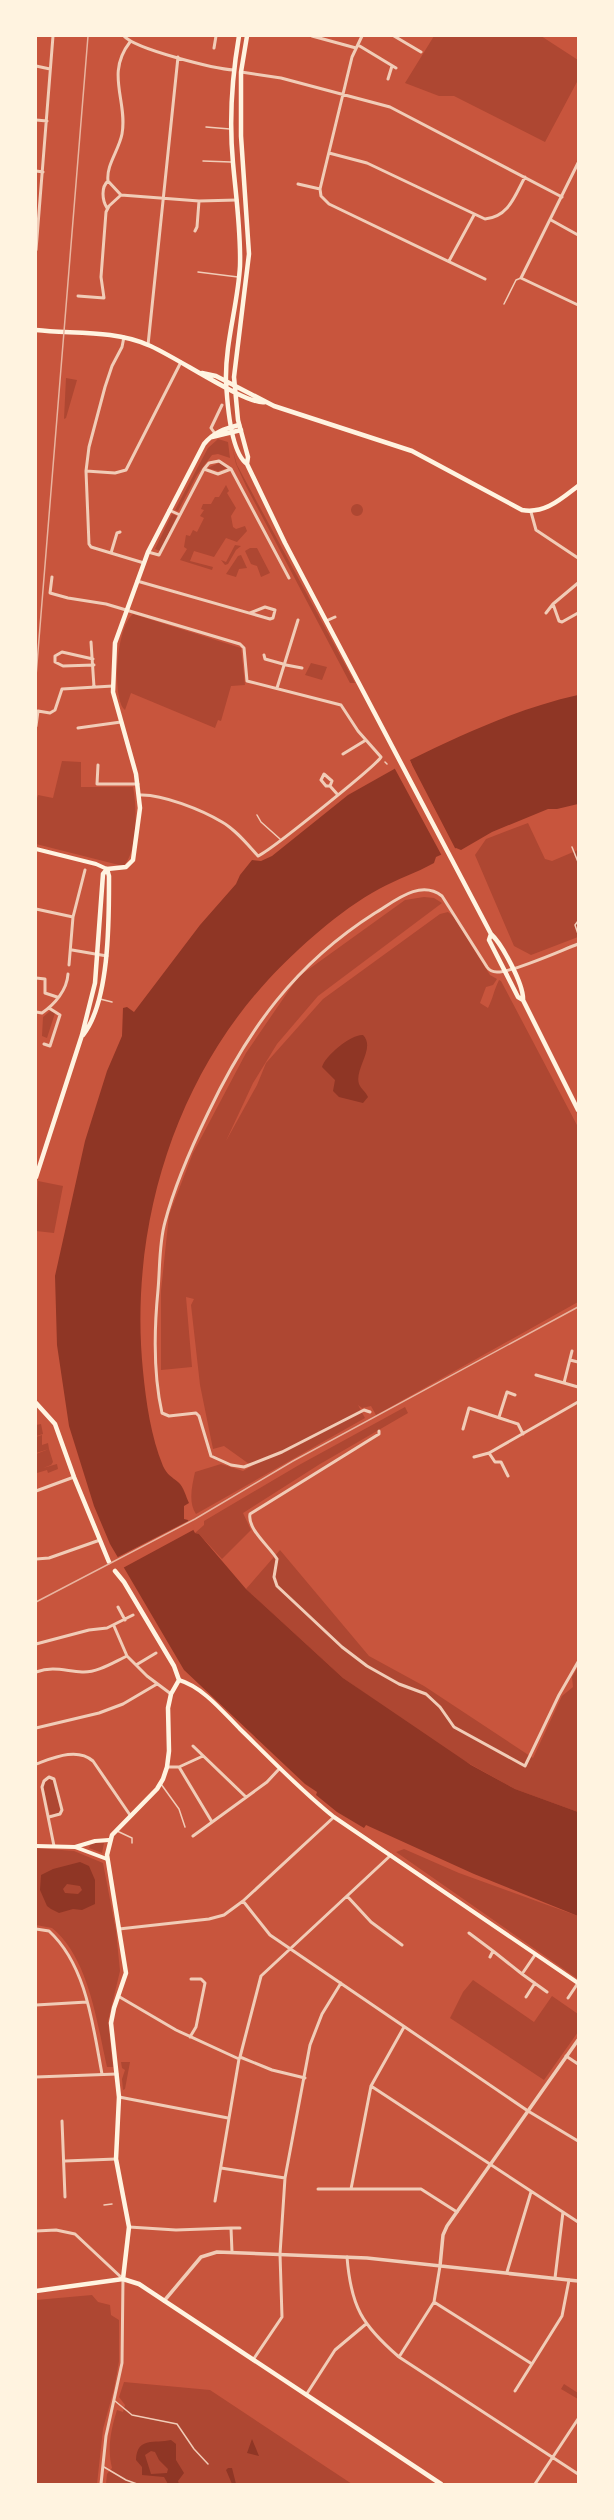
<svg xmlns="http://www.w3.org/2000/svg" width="614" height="2520" font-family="'Titillium Web',sans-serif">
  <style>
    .green { fill: #ae4732 }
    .water { fill: #8f3625; fill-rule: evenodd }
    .pier { fill: #c8553d }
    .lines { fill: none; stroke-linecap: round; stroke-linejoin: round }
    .service { stroke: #f1ccb7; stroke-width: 1.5 }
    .minor { stroke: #f1ccb7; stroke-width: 3 }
    .tertiary { stroke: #f1ccb7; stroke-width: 3.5 }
    .secondary { stroke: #fff3e0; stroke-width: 4 }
    .primary { stroke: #fff3e0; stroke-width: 4.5 }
    .trunk { stroke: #fff3e0; stroke-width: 4.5 }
    .rail { stroke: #e9b49f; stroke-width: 1.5 }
  </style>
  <rect width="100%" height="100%" fill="#c8553d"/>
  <path class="green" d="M 434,36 L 541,36 L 578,60 L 578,80 L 545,142 L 454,96 L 439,96 L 405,83 Z
    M 66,378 L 77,380 L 66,418 L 64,419 Z
    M 218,439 L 228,442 L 230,458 L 218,454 L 212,455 L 197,475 L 178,511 L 175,510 L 208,448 Z
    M 232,447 L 237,465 L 355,683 L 350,683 L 246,486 L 236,464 Z
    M 219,463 L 228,468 L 218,471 L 207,468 Z
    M 226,485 L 229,491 L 227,493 L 236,508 L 231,516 L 233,527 L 236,529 L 245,526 L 247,531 L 237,542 L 226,538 L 214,557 L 194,551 L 190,561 L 213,567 L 212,570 L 180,560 L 187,549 L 184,547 L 186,535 L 190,536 L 193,530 L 197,532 L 204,518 L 200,516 L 204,510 L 201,509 L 203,504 L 211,504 L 215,497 L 219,497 Z
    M351 510a6 6 0 1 1 12 0a6 6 0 1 1-12 0Z
    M 172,514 L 177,516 L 160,551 L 155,549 Z
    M 235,545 L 241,546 L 236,550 L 228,564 L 225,565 L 221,560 L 226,562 Z
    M 250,548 L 257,548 L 270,573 L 261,577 L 257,566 L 251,564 L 245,551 Z
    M 241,555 L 247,568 L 239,569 L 236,577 L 226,574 L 238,556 Z
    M 133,614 L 241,648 L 245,685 L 231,686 L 221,721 L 218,720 L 215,728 L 131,693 L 125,710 L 123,708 C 112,691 117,626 133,614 Z
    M 311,663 L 327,667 L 322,680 L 305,675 Z
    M 62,761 L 81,762 L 81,787 L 133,787 C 137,805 138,854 123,866 L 36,844 L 36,801 L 38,795 L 53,798 Z
    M 528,823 L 545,859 L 552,861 L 578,850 L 578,937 L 531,955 L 514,946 L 475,855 L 486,839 Z
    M 424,897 L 434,898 L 442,903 L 318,996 L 277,1044 L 253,1083 L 226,1141 L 257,1085 L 266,1063 L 323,999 L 440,914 L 448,912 L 453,916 L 490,975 L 497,979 L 493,985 L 486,987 L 480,1003 L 488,1008 C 493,998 494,990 499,980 L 501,981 L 578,1127 L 578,1302 L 376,1415 L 371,1406 L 362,1408 L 358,1405 L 365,1418 L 196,1514 C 188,1502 192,1486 195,1472 L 221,1464 L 243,1471 L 252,1466 L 224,1446 L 213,1449 L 200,1385 L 191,1305 L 194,1299 L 186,1297 L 192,1367 L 161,1370 L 161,1291 L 169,1215 L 193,1153 L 246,1053 L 298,977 L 405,900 Z
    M 50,1011 L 55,1013 L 47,1038 L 42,1036 L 43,1017 Z
    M 38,1181 L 63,1186 L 54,1233 L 36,1231 Z
    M 405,1407 L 408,1413 L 320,1464 L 243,1513 L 251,1530 L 222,1559 L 199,1534 L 195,1533 L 204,1525 L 204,1521 L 299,1465 Z
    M 41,1424 L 43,1434 L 36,1436 L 36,1425 Z
    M 42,1435 L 42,1445 L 48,1443 L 49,1449 L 36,1453 L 36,1437 Z
    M 49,1449 L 53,1462 L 51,1465 L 43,1468 L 57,1464 L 58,1469 L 48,1473 L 47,1470 L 37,1473 L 36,1454 Z
    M 280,1550 L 369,1656 L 424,1686 L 533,1758 L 562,1696 L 573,1687 L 572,1677 L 578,1667 L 578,1812 L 515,1789 L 450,1753 L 343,1678 L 246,1589 Z
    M 50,1779 L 53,1781 L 60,1809 L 59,1813 L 52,1815 L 50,1814 L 43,1787 L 45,1782 Z
    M 91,1843 L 104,1843 L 102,1853 L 89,1848 Z
    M 36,1848 L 74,1851 L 103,1863 L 116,1931 L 120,1971 L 108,2021 L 113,2067 L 107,2067 C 97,2023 89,1958 52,1928 L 36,1925 Z
    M 404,1849 L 459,1873 L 578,1916 L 578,1979 L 396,1852 Z
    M 473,1980 L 534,2022 L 552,1996 L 578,2014 L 578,2032 L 544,2080 L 450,2018 L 463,1992 Z
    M 130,2062 L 125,2089 L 123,2090 L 122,2079 L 125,2070 L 122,2068 L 121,2062 Z
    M 92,2295 L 98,2302 L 110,2305 L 111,2315 L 119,2320 L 119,2361 L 114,2389 L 103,2429 L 97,2484 L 36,2484 L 36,2300 Z
    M 124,2382 L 210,2390 L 352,2484 L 106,2484 L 107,2474 L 112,2468 C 107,2449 111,2429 117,2410 L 123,2412 L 125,2405 L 119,2397 Z
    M 564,2384 L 578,2393 L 578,2399 L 561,2389 Z"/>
  <path class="water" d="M 578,695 L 578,804 L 557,809 L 548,809 L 492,832 L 461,850 L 456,848 L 436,857 L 434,863 C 416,873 397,879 379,889 C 339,911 299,947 268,980 C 172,1084 129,1232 143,1371 C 146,1402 151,1437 163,1466 C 167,1475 172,1477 178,1482 C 184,1487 186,1497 189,1503 L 184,1506 L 184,1519 L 188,1520 L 195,1533 L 199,1534 L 246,1589 L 343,1678 L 471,1765 L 515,1789 L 578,1812 L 578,1916 L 474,1874 L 366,1825 L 364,1828 L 337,1812 L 316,1795 L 317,1792 L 305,1784 L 184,1670 L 110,1544 L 94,1506 L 69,1426 L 57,1345 L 55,1276 L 85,1141 L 107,1071 L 122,1036 L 123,1008 L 127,1007 L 134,1012 L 200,925 L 236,884 L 240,875 L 252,860 L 261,861 L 272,856 L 348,795 L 396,768 L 397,771 L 412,765 L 410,760 C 464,734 519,708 578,695 Z
    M 363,1035 C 376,1048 354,1069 359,1084 C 361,1089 366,1092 368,1097 L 363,1103 L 339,1097 L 333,1091 L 335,1080 L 322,1067 C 325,1056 351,1034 363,1035 Z
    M 80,1862 L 89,1866 L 95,1880 L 95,1904 L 82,1910 L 73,1909 L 59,1913 L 51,1909 L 47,1906 L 40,1890 L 41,1875 L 53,1869 ZM 67,1884 L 80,1886 L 82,1890 L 78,1894 L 65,1893 L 63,1889 Z
    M 252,2439 L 259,2456 L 247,2453 Z
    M 171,2440 L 176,2444 L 176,2460 L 184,2473 L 178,2481 L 179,2484 L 168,2484 L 164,2477 L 142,2475 L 142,2467 L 136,2460 C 137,2436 155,2444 171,2440 ZM 151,2451 L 155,2452 L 159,2460 L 168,2469 L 167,2473 L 151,2474 L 145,2455 Z
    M 228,2468 L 232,2468 L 236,2484 L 232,2484 L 226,2470 Z"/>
  <path class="pier" d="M 409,759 L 456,850 L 442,856 L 395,769 L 395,766 L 397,769 L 410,764 Z
    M 190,1520 L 195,1529 L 121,1569 L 116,1558 Z"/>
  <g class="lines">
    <path class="service" d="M 206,127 L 230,129
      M 203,161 L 231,162
      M 198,272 L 238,277
      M 504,304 L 516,280 L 521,278
      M 385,762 L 387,764
      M 257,815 L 261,822 L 280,839
      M 572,847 L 578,862
      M 578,921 L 575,925 L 578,934
      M 100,999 L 112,1002
      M 161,1784 L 179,1809 L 185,1827
      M 117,1831 L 132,1838 L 132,1843
      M 104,2205 L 112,2204
      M 115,2401 L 132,2415 L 177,2424 L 194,2449 L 208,2464
      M 104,2467 L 126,2480 L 137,2484"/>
    <path class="minor" d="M 124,36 C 135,49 215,69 234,70
      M 312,36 L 356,48
      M 362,36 L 352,57 L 320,189 L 321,196 L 329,204 L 485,279
      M 394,36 L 421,52
      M 358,45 L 396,68
      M 214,48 L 216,36
      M 36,66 L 50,69
      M 241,72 L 281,78 L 390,107 L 562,197
      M 388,79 L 392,66
      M 36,120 L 47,121
      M 329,153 L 367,163 L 485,219 C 509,217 515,195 525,177
      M 578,163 L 521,278 L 578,305
      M 36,171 L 43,172
      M 108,181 C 106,165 119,150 122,134 C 128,101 105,74 130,42
      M 298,184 L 320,189
      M 121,195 L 199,201 L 237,200
      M 551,220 L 578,235
      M 195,231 L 197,227 L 199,201
      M 36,250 L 53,36
      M 449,261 L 474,215
      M 78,296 L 104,298 L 101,277 L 106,212 L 109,206 L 121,195 L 108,181 C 101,187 102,200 107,208
      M 124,337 L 122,347 L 112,366 L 105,387 L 89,447 L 86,471 L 89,544 L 91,547 L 144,563
      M 148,345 L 178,57
      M 216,435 L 211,428 L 222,405
      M 231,469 L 289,578
      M 86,471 L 115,473 L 126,470 L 181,362
      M 169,510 L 180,515
      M 531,512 L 536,530 L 578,558
      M 148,552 L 159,555 L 204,469 L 209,463 L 219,461 L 231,469 L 218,474 L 204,469
      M 111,553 L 117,533 L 120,532
      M 52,577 L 50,593 L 68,598 L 106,604 L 240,644 L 244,648 L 247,681 L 341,705 L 358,731 L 381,757 C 377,765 270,851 258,856 C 247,844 236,830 222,822 C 202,810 162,794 140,795
      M 137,581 L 270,619 L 273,618 L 275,610 L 265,607 L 250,613
      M 553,604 L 559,621 L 562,622 L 578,613
      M 546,613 L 553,604 L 578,583
      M 326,621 L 335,617
      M 91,642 L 94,687
      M 264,655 L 265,659 L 283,664
      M 93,659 L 62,652 L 55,656 L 55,662 L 63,666 L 94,665
      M 286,665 L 302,668
      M 277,688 L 298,620
      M 36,726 L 38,711 L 50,713 L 55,710 L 62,689 L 113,686
      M 78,728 L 121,722
      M 343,754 L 366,740
      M 98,765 L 97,784 L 138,784
      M 330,786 L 326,786 L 321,780 L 324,774 L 332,781 L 330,786 L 338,795
      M 36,909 L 73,917
      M 72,950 L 107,956
      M 69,965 L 73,917 L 85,870
      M 36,978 L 45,979 L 45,993 L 57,997
      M 36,1012 L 42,1013 C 55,1004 67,990 68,974
      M 44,1044 L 50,1046 L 60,1015 L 49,1008
      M 570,1360 L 578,1362
      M 536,1375 L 578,1387
      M 564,1383 L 572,1351
      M 370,1412 L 364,1410 L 282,1452 L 244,1467 L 231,1465 L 211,1456 L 199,1416 L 196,1413 L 169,1416 L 162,1413 C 153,1373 154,1331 158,1290 C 160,1268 159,1243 165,1222 C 175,1184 191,1148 208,1113 C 248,1029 295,964 375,913 C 395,901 420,879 442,896 L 487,967 C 489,970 493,972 497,972 C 511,973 562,950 578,944
      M 499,1417 L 507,1392 L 515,1395
      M 463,1429 L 469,1408 L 518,1424 L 523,1434
      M 379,1431 L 379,1434 L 250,1514 C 247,1529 270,1547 277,1559 L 274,1577 L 277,1586 L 342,1647 L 367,1666 L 399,1684 L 426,1694 L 440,1707 L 454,1727 L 525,1766 L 559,1695 L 578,1662
      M 489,1453 L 495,1462 L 501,1462 L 508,1476
      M 474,1457 L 489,1453 L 578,1402
      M 36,1491 L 74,1477
      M 36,1559 L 49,1558 L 100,1540
      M 118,1607 L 125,1620
      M 114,1626 L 127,1656 L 147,1676 L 171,1694
      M 36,1644 L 89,1630 L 107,1628 L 133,1615
      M 136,1665 L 156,1653
      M 36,1672 C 53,1666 65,1671 82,1672 C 97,1673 114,1662 127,1656
      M 36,1728 L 99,1713 L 123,1704 L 157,1684
      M 193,1746 L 246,1797
      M 36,1764 C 53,1758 77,1747 93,1761 L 130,1815
      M 167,1767 L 179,1767 L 203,1756
      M 179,1767 L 212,1822
      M 49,1817 L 60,1814 L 62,1810 L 54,1779 L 49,1777 L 44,1781 L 42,1787 L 54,1846
      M 193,1836 L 267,1782 L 280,1768
      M 347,1896 L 371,1922 L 402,1945
      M 243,1901 L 270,1935 L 528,2111 L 578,2141
      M 36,1929 L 49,1931 C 87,1966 93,2027 102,2074
      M 119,1929 L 209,1919 L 224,1915 L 243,1901 L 334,1817
      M 469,1933 L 493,1951
      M 490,1957 L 493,1951 L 522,1974 L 535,1955
      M 522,1974 L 547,1992
      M 118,1996 L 176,2030 L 239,2059 L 240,2057 L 272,2070 L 305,2078
      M 526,1997 L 535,1983
      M 568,1998 L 578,1983
      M 36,2005 L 87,2002
      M 190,2037 L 196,2027 L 205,1983 L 201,1979 L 191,1979
      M 566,2056 L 578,2064
      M 240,2057 L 261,1976 L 391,1855
      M 36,2077 L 117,2074
      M 371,2086 L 578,2222
      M 119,2097 L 228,2118
      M 62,2121 L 65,2197
      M 65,2161 L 116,2159
      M 221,2168 L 285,2178
      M 318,2189 L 421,2189 L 457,2212
      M 351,2189 L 371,2086 L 404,2027
      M 215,2201 L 239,2059
      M 129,2227 L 176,2230 L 231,2228 L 232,2252
      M 231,2228 L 240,2228
      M 36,2231 L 56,2230 L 75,2234 L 123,2279 L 122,2363 L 106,2436 L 101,2484
      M 347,2257 C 351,2307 362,2325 399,2357 L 578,2474
      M 507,2272 L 531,2192
      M 555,2278 L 563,2212
      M 434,2302 L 532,2364 L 562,2316 L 569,2280
      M 399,2357 L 434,2302 L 440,2266
      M 253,2360 L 282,2317 L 280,2254 L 285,2178 L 310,2045 L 322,2014 L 341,1983
      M 515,2391 L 532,2364
      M 306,2395 L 335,2350 L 366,2324
      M 535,2484 L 578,2419"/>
    <path class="tertiary" d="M 440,2266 L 443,2235 L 447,2226 L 578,2040
      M 164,2301 L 201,2257 L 217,2252 L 367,2258 L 578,2281"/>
    <path class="secondary" d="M 36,849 L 96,864 L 107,869
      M 179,1680 C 203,1687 223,1712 240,1729 C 271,1759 300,1790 334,1817 L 578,1983
      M 36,1846 L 75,1847 L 107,1859
      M 75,1847 L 95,1841 L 109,1840"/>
    <path class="primary" d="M 212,437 L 241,430
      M 107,869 L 126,867 L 133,860 L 140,808 L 136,774 L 113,692 L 115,643 L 148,552 L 204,444 C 214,432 224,429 239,425
      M 83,1035 C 110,1001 109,918 109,876 L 107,869
      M 36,1177 L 82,1035 L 95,983 L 103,874 L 107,869
      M 36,1403 L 55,1424 L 74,1477 L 109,1562
      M 115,1571 L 124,1582 L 174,1666 L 179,1680 L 171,1694 L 168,1708 L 169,1751 L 167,1767 L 163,1779 L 157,1789 L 112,1835 L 107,1855 L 126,1973 L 114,2008 L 111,2023 L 119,2097 L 116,2159 L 129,2227 L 123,2279
      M 36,2291 L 123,2279 L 139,2284 L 441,2484"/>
    <path class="trunk" d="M 239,36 C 232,77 229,121 233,163 C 236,197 241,231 240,266 C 238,304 225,343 226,381 C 227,400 230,452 247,464 L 285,543 L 491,934 C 502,944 524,985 523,1000 L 578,1110
      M 36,330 C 73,334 114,330 148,345 C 172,354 247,406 265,402
      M 202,373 L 216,376 L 274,406 L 412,451 L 522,510 C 545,514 561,499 578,486
      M 247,464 L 248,457 L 238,420 L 234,377 L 249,254 L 241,136 L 241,72 L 247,36
      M 491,934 L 489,940 L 518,997 L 523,1000"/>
    <path class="rail" d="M 36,676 L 88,36
      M 36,1602 L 195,1519 L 293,1461 L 578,1307"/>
  </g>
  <rect width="614" height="2520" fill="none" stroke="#fff3e0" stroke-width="74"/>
</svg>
